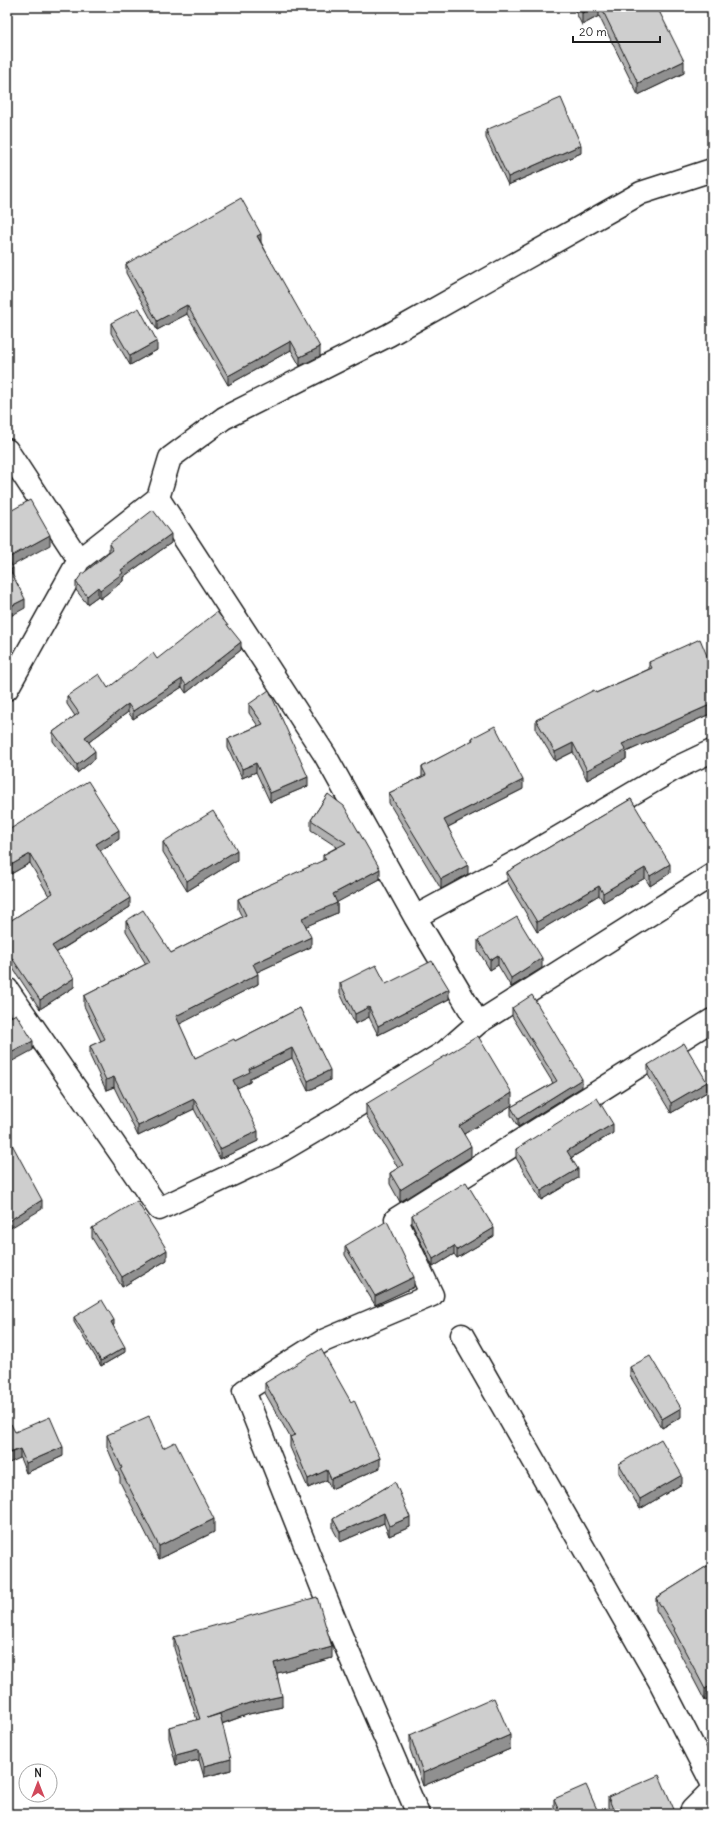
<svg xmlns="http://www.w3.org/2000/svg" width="719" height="1821" font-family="Delius,sans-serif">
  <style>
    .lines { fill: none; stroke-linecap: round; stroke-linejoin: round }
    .minor-casing { stroke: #1c1c1c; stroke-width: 25 }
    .minor { stroke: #fff; stroke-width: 22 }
    .wall { fill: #b1b1b1; stroke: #1c1c1c }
    .shaded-wall { fill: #909090; stroke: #1c1c1c }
    .building { fill: #cecece; stroke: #1c1c1c }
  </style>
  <rect width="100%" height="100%" fill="#fff"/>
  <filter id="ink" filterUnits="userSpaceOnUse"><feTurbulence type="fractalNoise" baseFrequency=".025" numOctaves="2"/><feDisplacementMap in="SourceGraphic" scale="8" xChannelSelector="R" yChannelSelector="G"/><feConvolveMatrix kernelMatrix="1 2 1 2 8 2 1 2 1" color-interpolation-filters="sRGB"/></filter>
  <g filter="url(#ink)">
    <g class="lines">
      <defs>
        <path id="minor" d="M 7,450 L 79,560
          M 158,498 L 325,755 L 415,917 L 478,1023
          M 7,689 L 79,560 L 158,498 L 170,458 L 224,418 L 389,335 L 641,193 L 712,170
          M 415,917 L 520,860 L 674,769 L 712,751
          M 7,989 L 159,1209 L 274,1155 L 342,1115 L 445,1052 L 478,1023 L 712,875
          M 462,1335 L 659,1680 L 712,1783
          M 418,1814 L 340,1633 L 244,1391 L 323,1341 L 432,1295 L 396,1219 L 712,1020
          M 694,1814 L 692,1810 L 712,1790"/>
      </defs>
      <use href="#minor" class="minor-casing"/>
      <use href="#minor" class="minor"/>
    </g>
    <path class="wall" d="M 573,7 L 657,7 L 684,73 L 638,95 L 599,16 L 582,25 Z
      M 486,130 L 581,153 L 508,185 L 486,138 Z
      M 261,242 L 320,356 L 300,366 L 291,350 L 228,385 L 187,314 L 157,330 L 126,273 L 126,264 Z
      M 111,323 L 157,350 L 130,365 L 111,333 Z
      M 171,543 L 123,577 L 123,581 L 100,599 L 98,596 L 87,604 L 76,590 L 76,582 L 109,553 L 109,544 Z
      M 241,650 L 186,693 L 182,687 L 133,719 L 128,712 L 89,742 L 95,759 L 77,773 L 53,741 L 53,732 L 75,716 L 67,704 L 67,696 L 108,688 L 157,659 Z
      M 649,662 L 710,663 L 712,663 L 712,713 L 626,752 L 626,759 L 587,780 L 573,752 L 555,761 L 536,730 L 536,720 L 649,669 Z
      M 249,704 L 308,786 L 270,802 L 256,772 L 242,778 L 228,748 L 228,739 L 258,726 L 249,713 Z
      M 472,738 L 523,789 L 448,827 L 468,874 L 441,889 L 389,803 L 389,793 L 422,777 L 422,767 L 472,741 Z
      M 328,794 L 380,879 L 337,902 L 337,913 L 306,926 L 311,947 L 257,972 L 258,984 L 179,1024 L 195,1058 L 235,1041 L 300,1008 L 330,1080 L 308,1091 L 292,1058 L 250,1078 L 250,1082 L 237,1088 L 258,1141 L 220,1159 L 194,1109 L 138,1136 L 114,1087 L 106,1090 L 90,1056 L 90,1046 L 101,1041 L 84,1006 L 84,996 L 146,964 L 126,931 L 126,921 L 171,953 L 242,917 L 238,909 L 238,899 L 323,861 L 323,855 L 337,847 L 311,830 L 311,820 Z
      M 631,799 L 670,873 L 650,886 L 645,878 L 603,902 L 599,895 L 537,932 L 507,881 L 507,872 Z
      M 7,831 L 119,839 L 100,851 L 130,907 L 56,953 L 74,987 L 40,1009 L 12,967 L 7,923 L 49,896 L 30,863 L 11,874 L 7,867 Z
      M 163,842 L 237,860 L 187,891 L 163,852 Z
      M 478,940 L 542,968 L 511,987 L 498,965 L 490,970 L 478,950 Z
      M 340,983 L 386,984 L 449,999 L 378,1035 L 369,1017 L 355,1024 L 340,993 Z
      M 512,1008 L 582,1087 L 518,1127 L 511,1115 L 511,1107 L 553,1083 L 512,1016 Z
      M 648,1065 L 707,1092 L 671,1113 L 648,1075 Z
      M 366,1104 L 512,1105 L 464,1134 L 471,1157 L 400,1202 L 390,1184 L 390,1173 L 398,1168 L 366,1115 Z
      M 613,1133 L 571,1158 L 578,1178 L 541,1200 L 516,1158 L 516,1149 Z
      M 412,1215 L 494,1236 L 457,1258 L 454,1254 L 433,1267 L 412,1224 Z
      M 92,1228 L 167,1260 L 122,1287 L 92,1238 Z
      M 345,1246 L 414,1287 L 375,1305 L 345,1255 Z
      M 74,1317 L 114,1325 L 113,1326 L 125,1352 L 101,1366 L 74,1322 Z
      M 630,1367 L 681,1417 L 662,1428 L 630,1376 Z
      M 265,1383 L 380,1468 L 331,1489 L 327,1480 L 308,1488 L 290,1447 L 290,1437 L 265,1393 Z
      M 15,1432 L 63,1456 L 26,1473 L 20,1458 Z
      M 107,1435 L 163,1448 L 214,1532 L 159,1559 L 120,1482 L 120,1477 L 107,1447 Z
      M 619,1464 L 682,1484 L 640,1509 L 619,1473 Z
      M 395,1482 L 410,1527 L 389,1536 L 384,1523 L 340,1542 L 333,1529 L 333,1519 Z
      M 712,1563 L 705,1701 L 674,1642 L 674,1639 L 656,1610 L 656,1598 Z
      M 174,1637 L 332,1658 L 277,1673 L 282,1707 L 249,1714 L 222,1724 L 231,1770 L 204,1777 L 199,1760 L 176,1765 L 169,1738 L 169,1727 L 197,1720 L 174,1648 Z
      M 410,1735 L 510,1749 L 423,1786 L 410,1749 Z
      M 608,1797 L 676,1814 L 611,1814 L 608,1807 Z
      M 554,1799 L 599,1814 L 556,1814 L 554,1808 Z"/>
    <path class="shaded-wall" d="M 593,7 L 599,7 L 599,16 L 582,25 L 582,13 Z
      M 684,61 L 684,73 L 638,95 L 638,83 Z
      M 581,145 L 581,153 L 508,185 L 508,177 Z
      M 261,234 L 261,242 L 257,236 Z
      M 187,305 L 187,314 L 157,330 L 157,321 Z
      M 157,341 L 157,350 L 130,365 L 130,356 Z
      M 291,341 L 291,350 L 228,385 L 228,376 Z
      M 320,347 L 320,356 L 300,366 L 300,357 Z
      M 171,534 L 171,543 L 123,577 L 123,581 L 100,599 L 100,590 L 121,570 Z
      M 50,535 L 50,545 L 8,568 L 8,558 Z
      M 13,568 L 13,577 L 10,570 Z
      M 98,587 L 98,596 L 87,604 L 87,596 Z
      M 25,599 L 25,608 L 7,618 L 7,608 Z
      M 241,642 L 241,650 L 186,693 L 186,685 Z
      M 182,679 L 182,687 L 133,719 L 133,711 Z
      M 128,704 L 128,712 L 85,745 L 85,737 Z
      M 712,704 L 712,713 L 626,752 L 626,759 L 587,780 L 587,770 L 622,744 Z
      M 573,743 L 573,752 L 555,761 L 555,752 Z
      M 95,751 L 95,759 L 77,773 L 77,765 Z
      M 256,763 L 256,772 L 242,778 L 242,769 Z
      M 308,777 L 308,786 L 270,802 L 270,793 Z
      M 523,780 L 523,789 L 444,829 L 444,820 Z
      M 119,830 L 119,839 L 96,853 L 96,844 Z
      M 237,850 L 237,860 L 187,891 L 187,881 Z
      M 30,854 L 30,863 L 11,874 L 11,865 Z
      M 670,864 L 670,873 L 650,886 L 650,876 Z
      M 468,865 L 468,874 L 441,889 L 441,879 Z
      M 645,868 L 645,878 L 603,902 L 603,893 Z
      M 380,869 L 380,879 L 334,904 L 337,903 L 337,913 L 302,928 L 302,918 L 333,894 Z
      M 599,886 L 599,895 L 537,932 L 537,922 Z
      M 130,898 L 130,907 L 52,955 L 52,946 Z
      M 311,937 L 311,947 L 253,974 L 253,964 Z
      M 498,955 L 498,965 L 490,970 L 490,960 Z
      M 12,958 L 12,967 L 7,969 L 7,960 Z
      M 542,958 L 542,968 L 511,987 L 511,978 Z
      M 258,974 L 258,984 L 176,1026 L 176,1016 Z
      M 74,978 L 74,987 L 40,1009 L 40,1000 Z
      M 449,989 L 449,999 L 378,1035 L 378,1026 Z
      M 369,1007 L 369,1017 L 355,1024 L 355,1014 Z
      M 33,1041 L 33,1050 L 7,1064 L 7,1055 Z
      M 292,1048 L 292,1058 L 250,1078 L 250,1082 L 233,1090 L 233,1080 L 249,1069 Z
      M 330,1070 L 330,1080 L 308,1091 L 308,1081 Z
      M 114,1077 L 114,1087 L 106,1090 L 106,1080 Z
      M 582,1079 L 582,1087 L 518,1127 L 518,1119 Z
      M 707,1082 L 707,1092 L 671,1113 L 671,1103 Z
      M 512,1093 L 512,1105 L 459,1137 L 459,1126 Z
      M 194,1099 L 194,1109 L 138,1136 L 138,1126 Z
      M 613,1124 L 613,1133 L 567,1160 L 567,1151 Z
      M 258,1131 L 258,1141 L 220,1159 L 220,1149 Z
      M 471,1146 L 471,1157 L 400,1202 L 400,1190 Z
      M 578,1169 L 578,1178 L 541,1200 L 541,1191 Z
      M 42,1200 L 42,1209 L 7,1230 L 7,1222 Z
      M 494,1228 L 494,1236 L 457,1258 L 457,1250 Z
      M 454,1246 L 454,1254 L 433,1267 L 433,1259 Z
      M 167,1250 L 167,1260 L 122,1287 L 122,1277 Z
      M 414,1277 L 414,1287 L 375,1305 L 375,1296 Z
      M 114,1320 L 114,1325 L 111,1327 L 111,1322 Z
      M 125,1347 L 125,1352 L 101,1366 L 101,1361 Z
      M 681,1408 L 681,1417 L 662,1428 L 662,1419 Z
      M 63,1447 L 63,1456 L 26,1473 L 26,1463 Z
      M 20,1449 L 20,1458 L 7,1464 L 7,1454 Z
      M 380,1458 L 380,1468 L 331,1489 L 331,1479 Z
      M 327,1470 L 327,1480 L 308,1488 L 308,1479 Z
      M 682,1475 L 682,1484 L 640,1509 L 640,1499 Z
      M 384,1513 L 384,1523 L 340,1542 L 340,1532 Z
      M 410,1517 L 410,1527 L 389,1536 L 389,1526 Z
      M 214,1519 L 214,1532 L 159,1559 L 159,1546 Z
      M 332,1647 L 332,1658 L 274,1674 L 274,1663 Z
      M 712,1685 L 712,1698 L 705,1701 L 705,1689 Z
      M 282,1696 L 282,1707 L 249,1714 L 207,1729 L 207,1718 L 249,1703 Z
      M 510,1735 L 510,1749 L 423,1786 L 423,1773 Z
      M 199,1749 L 199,1760 L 176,1765 L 176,1755 Z
      M 231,1759 L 231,1770 L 204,1777 L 204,1766 Z"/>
    <path class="building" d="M 579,7 L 593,7 L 582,13 Z
      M 601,7 L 657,7 L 684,61 L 638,83 Z
      M 561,98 L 581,145 L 508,177 L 486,130 Z
      M 241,198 L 261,234 L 257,236 L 320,347 L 300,357 L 291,341 L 228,376 L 187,305 L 157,321 L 126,264 Z
      M 139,308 L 157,341 L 130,356 L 111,323 Z
      M 30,500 L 50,535 L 8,558 L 13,568 L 10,570 L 25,599 L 7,608 L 7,513 Z
      M 153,510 L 171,534 L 121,570 L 123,573 L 100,590 L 98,587 L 87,596 L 76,582 L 81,575 L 113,550 L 109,544 Z
      M 217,612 L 241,642 L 186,685 L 182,679 L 133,711 L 128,704 L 85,737 L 95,751 L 77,765 L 53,732 L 79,713 L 67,696 L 99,674 L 108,688 L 153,653 L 157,659 Z
      M 700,639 L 710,663 L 712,663 L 712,704 L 622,744 L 626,750 L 587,770 L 573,743 L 555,752 L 536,720 L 594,690 L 596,693 L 652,668 L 649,662 Z
      M 269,690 L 308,777 L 270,793 L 256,763 L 242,769 L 228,739 L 263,724 L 249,704 Z
      M 495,726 L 523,780 L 444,820 L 468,865 L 441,879 L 389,793 L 426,775 L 422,767 L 473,740 L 472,738 Z
      M 88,781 L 119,830 L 96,844 L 130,898 L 52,946 L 74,978 L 40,1000 L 12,958 L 7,960 L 7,923 L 53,893 L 30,854 L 11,865 L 7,858 L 7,831 Z
      M 328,794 L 344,806 L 380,869 L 333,894 L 337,903 L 302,918 L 311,937 L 253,964 L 258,974 L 176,1016 L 195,1058 L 234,1039 L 235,1041 L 300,1008 L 330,1070 L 308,1081 L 292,1048 L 249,1069 L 250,1072 L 233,1080 L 258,1131 L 220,1149 L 194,1099 L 138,1126 L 114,1077 L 106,1080 L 90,1046 L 105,1039 L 84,996 L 150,962 L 126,921 L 143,910 L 171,953 L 246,915 L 238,899 L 326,859 L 323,855 L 346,843 L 311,820 Z
      M 631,799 L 670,864 L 650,876 L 645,868 L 603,893 L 599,886 L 537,922 L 507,872 Z
      M 213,811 L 237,850 L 187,881 L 163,842 Z
      M 517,917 L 542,958 L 511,978 L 498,955 L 490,960 L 478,940 Z
      M 432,961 L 449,989 L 378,1026 L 369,1007 L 355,1014 L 340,983 L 376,965 L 386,984 Z
      M 532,995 L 582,1079 L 518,1119 L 511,1107 L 557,1081 L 512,1008 Z
      M 16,1014 L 33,1041 L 7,1055 L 7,1019 Z
      M 478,1036 L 512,1093 L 459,1126 L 471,1146 L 400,1190 L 390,1173 L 403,1165 L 366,1104 Z
      M 684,1043 L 707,1082 L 671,1103 L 648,1065 Z
      M 597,1098 L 613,1124 L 567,1151 L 578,1169 L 541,1191 L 516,1149 Z
      M 7,1135 L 42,1200 L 7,1222 Z
      M 466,1182 L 494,1228 L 457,1250 L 454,1246 L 433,1259 L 412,1215 Z
      M 137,1201 L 167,1250 L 122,1277 L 92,1228 Z
      M 387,1221 L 414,1277 L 375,1296 L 345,1246 Z
      M 102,1300 L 114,1320 L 111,1322 L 125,1347 L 101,1361 L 74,1317 Z
      M 321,1349 L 351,1402 L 354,1400 L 380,1458 L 331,1479 L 327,1470 L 308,1479 L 290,1437 L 295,1435 L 265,1383 Z
      M 650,1356 L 681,1408 L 662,1419 L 630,1367 Z
      M 149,1416 L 163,1448 L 175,1442 L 214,1519 L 159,1546 L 120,1469 L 122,1468 L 107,1435 Z
      M 50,1417 L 63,1447 L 26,1463 L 20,1449 L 7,1454 L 7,1425 L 11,1424 L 15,1432 Z
      M 661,1439 L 682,1475 L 640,1499 L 619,1464 Z
      M 395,1482 L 410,1517 L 389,1526 L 384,1513 L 340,1532 L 333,1519 Z
      M 712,1563 L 712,1685 L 705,1689 L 674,1630 L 675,1629 L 656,1598 Z
      M 317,1597 L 332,1647 L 274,1663 L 282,1696 L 249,1703 L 207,1718 L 220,1714 L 231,1759 L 204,1766 L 199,1749 L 176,1755 L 169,1727 L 200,1719 L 174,1637 Z
      M 494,1698 L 510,1735 L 423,1773 L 410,1735 Z
      M 659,1775 L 676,1814 L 615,1814 L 608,1797 Z
      M 586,1785 L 599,1814 L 561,1814 L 554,1799 Z"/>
  </g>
  <rect width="719" height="1821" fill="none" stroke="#fff" stroke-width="24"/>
  <rect x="12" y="12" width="695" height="1797" fill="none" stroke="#1c1c1c" stroke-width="1.5" filter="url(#ink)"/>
  <g transform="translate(38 1783)"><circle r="19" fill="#ffffff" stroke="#a4a4a4"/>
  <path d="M0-3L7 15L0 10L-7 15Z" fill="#d1495b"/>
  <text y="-6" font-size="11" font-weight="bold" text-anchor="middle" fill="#1c1c1c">N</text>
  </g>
  <path d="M573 36v6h87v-6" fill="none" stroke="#1c1c1c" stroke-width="2"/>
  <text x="579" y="36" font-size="12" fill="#1c1c1c" stroke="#ffffff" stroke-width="3" paint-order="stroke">20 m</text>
</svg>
